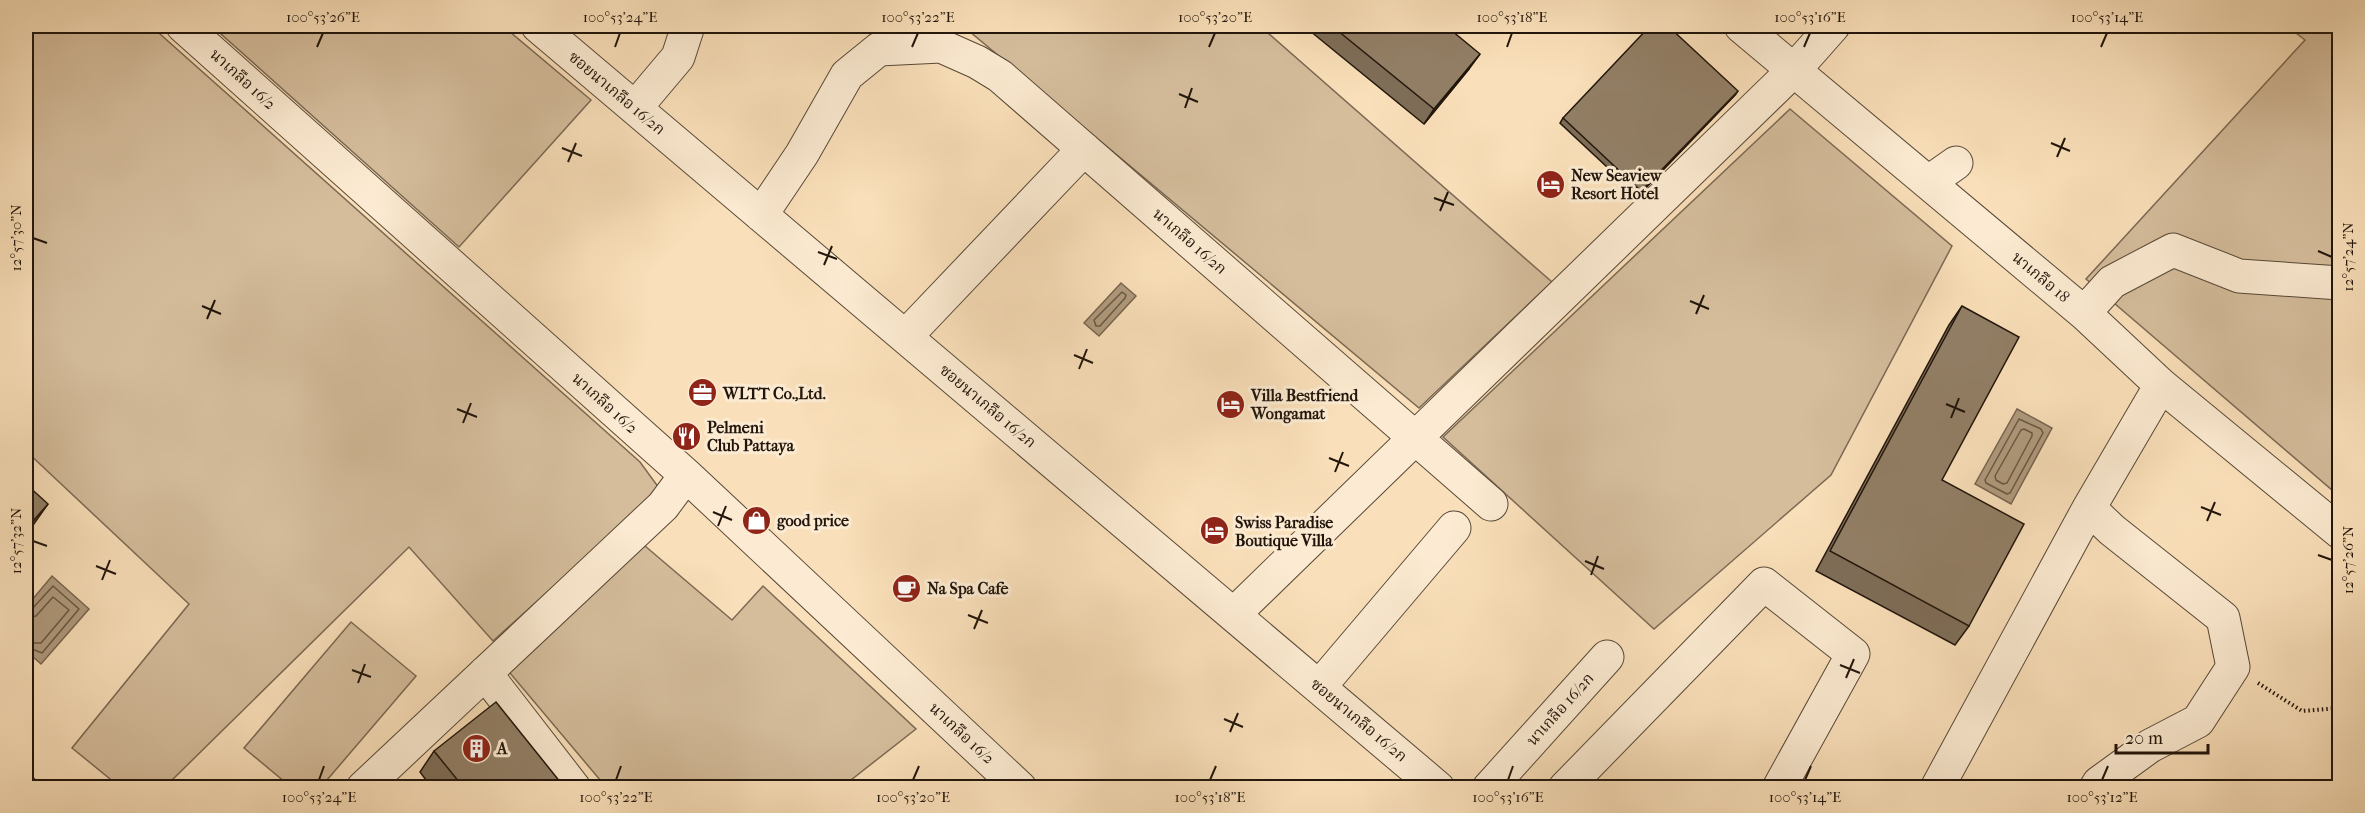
<svg xmlns="http://www.w3.org/2000/svg" width="2365" height="813" font-family="'IM FELL French Canon','Noto Serif Thai',serif">
  <style>
    .green { fill: #d5bd9c; stroke: #7b6954; stroke-width: 1.5 }
    .water { fill: #b09b7e; stroke: #776550; stroke-width: 1.5 }
    .lines { fill: none; stroke-linecap: round; stroke-linejoin: round }
    .shore { stroke: #685844; stroke-width: 1.5 }
    .minor-casing { stroke: #574837; stroke-width: 35 }
    .path { stroke: #21150b; stroke-width: 4; stroke-dasharray: 1.5 3; stroke-linecap: butt }
    .minor { stroke: #fcebd2; stroke-width: 33 }
    .wall { fill: #7e6d58; stroke: #21150b; stroke-width: 1.5 }
    .shaded-wall { fill: #665947; stroke: #21150b; stroke-width: 1.5 }
    .building { fill: #927f66; stroke: #21150b; stroke-width: 1.5 }
    .ticks { fill: none; stroke: #21150b; stroke-width: 2 }
    .labels { text-anchor: middle; dominant-baseline: central; stroke-width: 6; stroke-linejoin: round; paint-order: stroke }
    .street-label { font-size: 16px; fill: #21150b; stroke: #fcebd2 }
    .poi-label { font-size: 16px; font-weight: bold; fill: #21150b; stroke: #fcebd2; text-anchor: start }
    .neatline { fill: none; stroke: #21150b; stroke-width: 2 }
    .ticks-label { font-size: 15px; text-anchor: middle; fill: #21150b }
  </style>
  <rect width="100%" height="100%" fill="#fae0ba"/>
  <filter id="stains"><feTurbulence type="fractalNoise" baseFrequency=".00333" numOctaves="4"/><feColorMatrix values="0 0 0 0 .2 0 0 0 0 .09 0 0 0 0 .02 0 0 0 .5 -.17"/></filter>
  <radialGradient id="worn" r=".72"><stop offset=".6" stop-color="#630" stop-opacity="0"/><stop offset="1" stop-color="#630" stop-opacity=".3"/></radialGradient>
  <path class="green" d="M 26,26 L 151,26 L 640,462 L 659,488 L 651,498 L 493,641 L 409,547 L 169,783 L 174,787 L 120,787 L 72,748 L 189,604 L 26,451 Z
    M 212,26 L 503,26 L 591,100 L 459,247 Z
    M 963,26 L 1260,26 L 1552,282 L 1419,408 Z
    M 2287,26 L 2339,26 L 2339,496 L 2086,279 L 2305,40 Z
    M 1790,109 L 1952,246 L 1831,475 L 1654,629 L 1443,437 Z
    M 638,540 L 732,620 L 763,586 L 916,729 L 842,787 L 606,787 L 505,667 Z
    M 351,622 L 416,676 L 321,787 L 291,787 L 244,748 Z"/>
  <path class="water" d="M 1121,283 L 1136,296 L 1099,336 L 1084,323 Z
    M 2017,409 L 2052,428 L 2011,504 L 1975,484 Z
    M 52,576 L 89,609 L 41,664 L 31,655 L 26,661 L 26,607 Z"/>
  <g class="lines">
    <path class="shore" d="M 1122,292 L 1126,295 L 1125,298 L 1100,326 L 1096,326 L 1094,320 Z
      M 2019,419 L 2041,429 L 2043,433 L 2010,493 L 2007,494 L 1986,483 L 1985,480 Z
      M 2024,429 L 2032,433 L 2032,436 L 2007,483 L 2003,484 L 1996,480 L 1995,476 L 2021,430 Z
      M 26,611 L 32,609 L 53,586 L 79,609 L 42,653 L 32,649 L 26,652
      M 26,618 L 36,616 L 53,597 L 69,610 L 41,643 L 26,643"/>
    <defs>
      <path id="minor" d="M 183,26 L 686,475 L 1020,788
        M 538,26 L 1438,788
        M 1741,26 L 2084,313 L 2161,385 L 2340,532
        M 635,108 L 678,57 L 688,26
        M 1929,182 L 1956,163
        M 761,215 L 802,154 L 847,75 L 879,49 L 941,46 L 977,62 L 1000,76 L 1491,504
        M 2084,313 L 2112,282 L 2173,250 L 2239,276 L 2340,283
        M 906,336 L 1084,149
        M 2089,508 L 2112,530 L 2223,618 L 2233,667 L 2198,721 L 2150,746 L 2099,783 L 2096,788
        M 1234,614 L 1795,69 L 1833,26
        M 485,673 L 574,788
        M 1320,686 L 1454,528
        M 363,788 L 663,506 L 686,475
        M 1489,788 L 1607,657
        M 1565,788 L 1764,584 L 1853,654 L 1779,788
        M 1937,788 L 2089,508 L 2161,385"/>
    </defs>
    <use href="#minor" class="minor-casing"/>
    <path class="path" d="M 2258,683 L 2302,711 L 2340,708"/>
    <use href="#minor" class="minor"/>
  </g>
  <path class="wall" d="M 1304,26 L 1446,26 L 1469,69 L 1424,124 Z
    M 1735,95 L 1638,196 L 1560,123 L 1563,118 Z
    M 1962,306 L 1942,480 L 1969,626 L 1955,645 L 1816,571 L 1949,325 Z
    M 434,751 L 565,788 L 432,788 L 420,772 Z"/>
  <path class="shaded-wall" d="M 1480,54 L 1469,69 L 1424,124 L 1434,109 Z
    M 1738,91 L 1735,95 L 1638,196 L 1641,191 Z
    M 48,504 L 31,528 L 26,534 L 26,529 Z"/>
  <path class="building" d="M 1332,26 L 1446,26 L 1480,54 L 1434,109 Z
    M 1650,26 L 1668,26 L 1738,91 L 1641,191 L 1563,118 Z
    M 1962,306 L 2019,337 L 1942,480 L 2024,524 L 1969,626 L 1830,551 Z
    M 26,484 L 48,504 L 26,529 Z
    M 496,702 L 565,788 L 464,788 L 434,751 Z
    M 26,771 L 44,788 L 26,788 Z"/>
  <path class="ticks" d="M 317,47 L 323,33M 615,47 L 620,33M 912,47 L 918,33M 1209,47 L 1215,33M 1507,47 L 1512,33M 1804,47 L 1810,33M 2101,47 L 2107,33M 1179,94 L 1198,102M 1185,108 L 1192,88M 2051,143 L 2070,151M 562,148 L 582,156M 2057,157 L 2065,138M 568,162 L 576,143M 1434,198 L 1454,205M 1440,211 L 1448,192M 33,238 L 47,243M 2318,251 L 2332,257M 818,252 L 837,259M 824,265 L 832,246M 1690,301 L 1709,309M 202,306 L 221,314M 1696,314 L 1704,295M 207,319 L 215,300M 1074,355 L 1093,363M 1079,369 L 1087,349M 1946,404 L 1965,412M 457,409 L 477,417M 1951,418 L 1959,398M 463,423 L 471,403M 1329,458 L 1349,466M 1335,472 L 1343,452M 2201,507 L 2221,515M 713,512 L 732,520M 2207,521 L 2215,502M 718,526 L 726,506M 33,541 L 47,546M 2318,555 L 2332,560M 1585,561 L 1604,569M 96,566 L 116,574M 1591,575 L 1598,556M 102,580 L 110,560M 968,615 L 988,623M 974,629 L 982,610M 1840,665 L 1860,673M 352,670 L 371,677M 1846,678 L 1854,659M 358,683 L 365,664M 1224,719 L 1243,727M 1230,732 L 1238,713M 319,780 L 324,766M 616,780 L 621,766M 913,780 L 919,766M 1210,780 L 1216,766M 1508,780 L 1513,766M 1805,780 L 1811,766M 2102,780 L 2108,766"/>
  <defs>
    <symbol id="hotel-disc" viewBox="-11 -11 22 22"><circle r="9.5" fill="#8f2418" stroke="#fcebd2"/><path d="M-6-4.5h1.5V1H6V5H4.5V3h-9V5H-6ZM-4 0a1.8 1.8 0 1 1 3.6 0ZM.5 0V-2.5h3Q6-2.5 6 0Z" fill="#fff"/></symbol>
    <symbol id="office-disc" viewBox="-11 -11 22 22"><circle r="9.5" fill="#8f2418" stroke="#fcebd2"/><path d="M-6-3h4V-5.5h4V-3h4V5H-6ZM-1-4.5V-3h2v-1.5ZM-6 0V1H6V0Z" fill="#fff"/></symbol>
    <symbol id="restaurant-disc" viewBox="-11 -11 22 22"><circle r="9.5" fill="#8f2418" stroke="#fcebd2"/><path d="M-5-6h1v4h1v-4h1v4h1v-4h1v5L-1.5 .5V6h-2V.5L-5-1ZM5-6V6H3V1.5H1.5Q1.5-4 5-6Z" fill="#fff"/></symbol>
    <symbol id="shop-disc" viewBox="-11 -11 22 22"><circle r="9.5" fill="#8f2418" stroke="#fcebd2"/><path d="M-5-2.5h2.3a2.7 3.5 0 0 1 5.4 0H5L5.5 6h-11ZM-1.5-2.5h3a1.5 2.3 0 0 0-3 0Z" fill="#fff"/></symbol>
    <symbol id="cafe-disc" viewBox="-11 -11 22 22"><circle r="9.5" fill="#8f2418" stroke="#fcebd2"/><path d="M-5.5-4.5H6V0H3Q3 3.5 0 3.5H-2.5Q-5.5 3.5-5.5 0ZM3-3.2v2h1.7v-2ZM-6 4.5H4V6H-6Z" fill="#fff"/></symbol>
    <symbol id="building-disc" viewBox="-11 -11 22 22"><circle r="9.5" fill="#8f2418" stroke="#fcebd2"/><path d="M-4-6H4V6H1V3H-1V6H-4ZM-2.5-4.3h1.7v1.8h-1.7ZM.8-4.3h1.7v1.8H.8ZM-2.5-1h1.7V.8h-1.7ZM.8-1h1.7V.8H.8Z" fill="#fff"/></symbol>
  </defs>
  <g fill-rule="evenodd">
    <use href="#hotel-disc" x="1534" y="168" width="33" height="33"/>
    <use href="#office-disc" x="686" y="376" width="33" height="33"/>
    <use href="#hotel-disc" x="1214" y="388" width="33" height="33"/>
    <use href="#restaurant-disc" x="670" y="420" width="33" height="33"/>
    <use href="#shop-disc" x="740" y="504" width="33" height="33"/>
    <use href="#hotel-disc" x="1198" y="514" width="33" height="33"/>
    <use href="#cafe-disc" x="890" y="572" width="33" height="33"/>
    <use href="#building-disc" x="460" y="732" width="33" height="33"/>
  </g>
  <g class="labels">
    <g class="street-label">
      <text transform="translate(243 79) rotate(42)">นาเกลือ 16/2</text>
      <text transform="translate(617 93) rotate(40)">ซอยนาเกลือ 16/2ก</text>
      <text transform="translate(1190 241) rotate(41)">นาเกลือ 16/2ก</text>
      <text transform="translate(2041 277) rotate(40)">นาเกลือ 18</text>
      <text transform="translate(605 403) rotate(42)">นาเกลือ 16/2</text>
      <text transform="translate(988 406) rotate(40)">ซอยนาเกลือ 16/2ก</text>
      <text transform="translate(1560 709) rotate(-48)">นาเกลือ 16/2ก</text>
      <text transform="translate(1359 720) rotate(40)">ซอยนาเกลือ 16/2ก</text>
      <text transform="translate(962 733) rotate(43)">นาเกลือ 16/2</text>
    </g>
    <g class="poi-label">
      <text x="1571" y="175">New Seaview<tspan x="1571" dy="18">Resort Hotel</tspan></text>
      <text x="723" y="393">WLTT Co.,Ltd.</text>
      <text x="1251" y="395">Villa Bestfriend<tspan x="1251" dy="18">Wongamat</tspan></text>
      <text x="707" y="427">Pelmeni<tspan x="707" dy="18">Club Pattaya</tspan></text>
      <text x="777" y="520">good price</text>
      <text x="1235" y="522">Swiss Paradise<tspan x="1235" dy="18">Boutique Villa</tspan></text>
      <text x="927" y="588">Na Spa Cafe</text>
      <text x="497" y="748">A</text>
    </g>
  </g>
  <rect width="2365" height="813" fill="none" stroke="#fae0ba" stroke-width="66"/>
  <path d="M2116 744v9h92v-9" fill="none" stroke="#21150b" stroke-width="3"/>
  <text x="2125" y="744" font-size="18" fill="#21150b" stroke="#fcebd2" stroke-width="4.5" paint-order="stroke">20 m</text>
  <rect x="33" y="33" width="2299" height="747" class="neatline"/>
  <g class="ticks-label">
    <text x="323" y="22">100°53'26"E</text>
    <text x="620" y="22">100°53'24"E</text>
    <text x="918" y="22">100°53'22"E</text>
    <text x="1215" y="22">100°53'20"E</text>
    <text x="1512" y="22">100°53'18"E</text>
    <text x="1810" y="22">100°53'16"E</text>
    <text x="2107" y="22">100°53'14"E</text>
    <text transform="translate(16 238) rotate(-90)" y="5">12°57'30"N</text>
    <text transform="translate(2348 257) rotate(-90)" y="5">12°57'24"N</text>
    <text transform="translate(16 541) rotate(-90)" y="5">12°57'32"N</text>
    <text transform="translate(2348 560) rotate(-90)" y="5">12°57'26"N</text>
    <text x="319" y="802">100°53'24"E</text>
    <text x="616" y="802">100°53'22"E</text>
    <text x="913" y="802">100°53'20"E</text>
    <text x="1210" y="802">100°53'18"E</text>
    <text x="1508" y="802">100°53'16"E</text>
    <text x="1805" y="802">100°53'14"E</text>
    <text x="2102" y="802">100°53'12"E</text>
  </g>
  <rect width="100%" height="100%" filter="url(#stains)"/>
  <rect width="100%" height="100%" fill="url(#worn)"/>
</svg>
